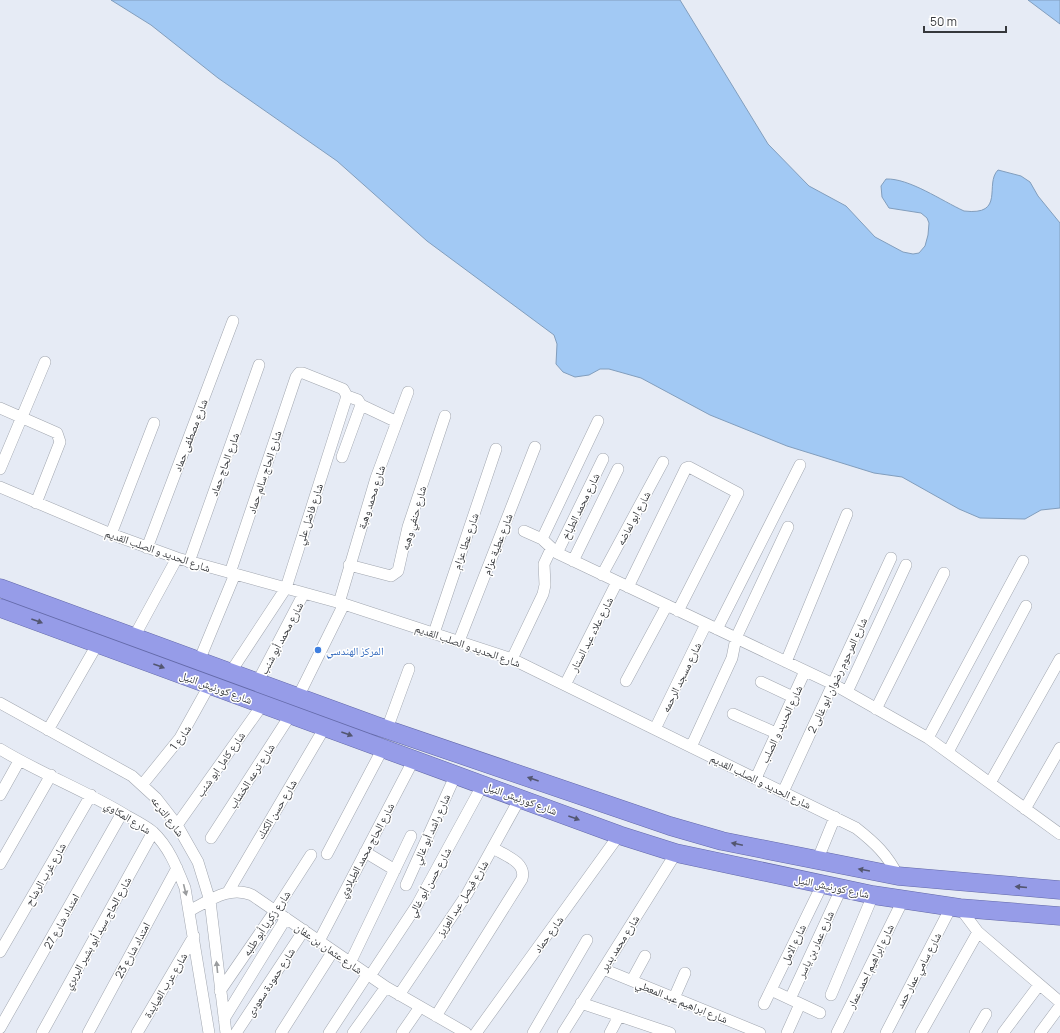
<svg xmlns="http://www.w3.org/2000/svg" width="1060" height="1033" font-family="Manrope,'Noto Naskh Arabic',sans-serif">
  <style>
    .water { fill: #a2c9f4; stroke: #829ebd }
    .lines { fill: none; stroke-linecap: round; stroke-linejoin: round }
    .minor-casing { stroke: #a1a6af; stroke-width: 12 }
    .trunk-casing { stroke: #6369a8; stroke-width: 19 }
    .minor { stroke: #fff; stroke-width: 11 }
    .trunk { stroke: #969ce8; stroke-width: 18 }
    .oneway { fill: #535670 }
    .oneway2 { fill: #9a9c9e }
    .shop-dot { fill: #3f7fe0; stroke: #fff; stroke-width: 1.5 }
    .labels { text-anchor: middle; dominant-baseline: central; stroke-width: 3; stroke-linejoin: round; paint-order: stroke }
    .street-label { font-size: 11px; fill: #36383c; stroke: #fff }
    .shop-label { font-size: 11px; fill: #366cbe; stroke: #fff; text-anchor: start }
  </style>
  <rect width="100%" height="100%" fill="#e6ebf5"/>
  <path class="water" d="M 111,0 L 680,0 L 768,144 L 809,186 L 846,206 L 875,237 L 903,252 L 913,254 L 919,253 L 925,246 L 928,235 L 929,223 L 927,218 L 921,213 L 889,208 L 882,197 L 881,186 L 886,179 C 909,178 942,201 964,211 C 1006,216 984,184 998,170 L 1021,176 L 1030,182 L 1038,196 L 1060,223 L 1060,508 L 1041,510 L 1025,519 L 980,518 L 959,509 L 902,477 L 874,473 L 787,446 L 710,415 L 641,378 L 609,369 L 600,369 L 589,375 L 575,377 L 563,372 L 556,364 L 557,344 L 554,335 L 427,241 L 337,161 L 218,78 L 151,25 Z
    M 1028,0 L 1060,0 L 1060,24 Z"/>
  <g class="lines">
    <defs>
      <path id="minor" d="M 361,405 L 397,422
        M 0,408 L 57,433 L 60,442 L 36,503
        M 342,457 L 361,405 L 358,400 L 347,396
        M 0,469 L 45,362
        M 0,487 L 111,534 L 177,558 L 344,604 L 512,659 L 856,828 C 875,843 887,854 898,876
        M 524,531 L 542,539 L 557,553 L 833,684 L 928,738 L 1060,834
        M 111,534 L 154,423
        M 542,539 L 598,421
        M 147,548 L 233,321
        M 557,553 L 603,459
        M 573,561 L 618,469
        M 189,562 L 259,365
        M 349,565 L 391,576 L 398,571 L 408,527 L 445,416
        M 602,575 L 663,462
        M 628,587 L 686,468 L 689,467 L 738,493 L 678,611
        M 339,603 L 376,478 L 408,392
        M 717,629 L 800,465
        M 434,633 L 496,449
        M 134,637 L 177,558
        M 459,641 L 535,447
        M 512,659 L 543,594 L 545,585 L 544,564 L 551,549
        M 199,661 L 235,574
        M 786,662 L 847,514
        M 230,673 L 286,588 L 347,396 L 343,389 L 303,373 L 299,373 L 296,377 L 230,573
        M 626,681 L 667,605
        M 761,682 L 793,697
        M 257,683 L 304,593
        M 565,685 L 617,582
        M 847,692 L 906,565
        M 298,697 L 344,604
        M 0,703 L 132,776 L 156,798 L 177,825 L 198,862 L 210,901 L 226,1033
        M 876,709 L 944,573
        M 733,714 L 776,733
        M 387,729 L 409,669
        M 655,729 L 706,624
        M 48,730 L 98,643
        M 928,738 L 1023,561
        M 691,747 L 732,658 L 736,638 L 788,527
        M 0,749 C 41,774 87,791 127,816 C 136,821 146,826 153,832 C 169,847 177,868 185,888 L 209,1033
        M 948,752 L 1026,606
        M 756,778 L 805,671
        M 990,783 L 1060,659
        M 142,785 L 180,738 L 210,684
        M 783,792 L 891,558
        M 0,795 L 19,761
        M 1025,809 L 1060,748
        M 177,825 L 263,704
        M 211,838 L 291,714
        M 365,852 L 395,870
        M 327,854 L 383,748
        M 817,861 L 835,817
        M 0,864 L 51,775
        M 406,885 L 456,774
        M 228,892 L 325,727
        M 960,908 L 978,932 L 1060,1002
        M 189,911 C 209,901 229,885 252,895 L 386,987 L 466,1033
        M 319,941 L 414,759
        M 0,952 L 91,795
        M 350,963 L 411,836
        M 603,969 L 760,1033
        M 370,976 L 417,905 L 483,784
        M 632,980 L 645,956
        M 771,990 L 820,1013
        M 220,991 L 275,911 L 311,855
        M 399,995 L 467,894 L 520,798
        M 831,995 L 873,895
        M 674,998 L 685,973
        M 790,999 L 841,889
        M 581,1003 L 670,1033
        M 764,1004 L 822,885
        M 436,1016 L 522,879 C 527,862 504,855 493,848
        M 224,1019 L 286,918
        M 0,1028 L 122,813
        M 42,1033 L 153,832
        M 88,1033 L 177,868
        M 137,1033 L 194,936
        M 236,1033 L 304,930
        M 281,1033 L 333,951
        M 329,1033 L 367,975
        M 353,1033 L 386,987
        M 402,1033 L 420,1007
        M 476,1033 L 619,835
        M 533,1033 L 587,940
        M 563,1033 L 676,853
        M 610,1033 L 619,1016
        M 787,1033 L 800,1004
        M 837,1033 L 903,900
        M 886,1033 L 951,907
        M 921,1033 L 978,932
        M 975,1033 L 986,1014
        M 1003,1033 L 1039,985
        M 1040,1033 L 1060,1006"/>
      <path id="trunk" d="M 0,588 L 374,725 L 670,826 L 722,841 L 898,876 L 1060,890
        M 0,608 L 619,835 L 676,853 L 873,895 L 960,908 L 1060,916"/>
    </defs>
    <use href="#minor" class="minor-casing"/>
    <use href="#trunk" class="trunk-casing"/>
    <use href="#minor" class="minor"/>
    <use href="#trunk" class="trunk"/>
  </g>
  <defs><path id="oneway-solid" d="M-6-.8H1V-3.2L6.5 0L1 3.2V.8H-6Z"/></defs>
  <g class="oneway">
    <use href="#oneway-solid" transform="translate(37 621) rotate(20)"/>
    <use href="#oneway-solid" transform="translate(159 666) rotate(20)"/>
    <use href="#oneway-solid" transform="translate(347 734) rotate(20)"/>
    <use href="#oneway-solid" transform="translate(533 779) rotate(-161)"/>
    <use href="#oneway-solid" transform="translate(574 818) rotate(20)"/>
    <use href="#oneway-solid" transform="translate(737 844) rotate(-168)"/>
    <use href="#oneway-solid" transform="translate(864 870) rotate(-170)"/>
    <use href="#oneway-solid" transform="translate(1021 887) rotate(-175)"/>
  </g>
  <g class="oneway2">
    <use href="#oneway-solid" transform="translate(185 890) rotate(76)"/>
    <use href="#oneway-solid" transform="translate(217 967) rotate(-96)"/>
  </g>
  <circle class="shop-dot" cx="318" cy="650" r="4"/>
  <g class="labels">
    <g class="street-label">
      <text transform="translate(190 435) rotate(-69)">شارع مصطفى حماد</text>
      <text transform="translate(224 464) rotate(-70)">شارع الحاج حماد</text>
      <text transform="translate(264 472) rotate(-72)">شارع الحاج سالم حماد</text>
      <text transform="translate(371 497) rotate(-72)">شارع محمد وهبة</text>
      <text transform="translate(580 506) rotate(-64)">شارع محمد الطباخ</text>
      <text transform="translate(309 514) rotate(-72)">شارع فاضل علي</text>
      <text transform="translate(413 518) rotate(-74)">شارع حنفي وهبه</text>
      <text transform="translate(633 518) rotate(-62)">شارع ابو لماضه</text>
      <text transform="translate(465 541) rotate(-71)">شارع عطا عزام</text>
      <text transform="translate(497 544) rotate(-69)">شارع عطية عزام</text>
      <text transform="translate(158 550) rotate(19)">شارع الحديد و الصلب القديم</text>
      <text transform="translate(591 634) rotate(-63)">شارع علاء عبد الستار</text>
      <text transform="translate(281 638) rotate(-62)">شارع محمد أبو شنب</text>
      <text transform="translate(468 645) rotate(19)">شارع الحديد و الصلب القديم</text>
      <text transform="translate(837 675) rotate(-65)">شارع المرحوم رضوان ابو غالى 2</text>
      <text transform="translate(681 677) rotate(-64)">شارع مسجد الرحمه</text>
      <text transform="translate(216 687) rotate(20)">شارع كورنيش النيل</text>
      <text transform="translate(781 724) rotate(-65)">شارع الحديد و الصلب</text>
      <text transform="translate(180 737) rotate(-54)">شارع 1</text>
      <text transform="translate(220 764) rotate(-55)">شارع كامل ابو شنب</text>
      <text transform="translate(251 776) rotate(-57)">شارع ترعه الخشاب</text>
      <text transform="translate(761 781) rotate(26)">شارع الحديد و الصلب القديم</text>
      <text transform="translate(521 798) rotate(20)">شارع كورنيش النيل</text>
      <text transform="translate(276 809) rotate(-59)">شارع حسن الكنك</text>
      <text transform="translate(168 816) rotate(53)">شارع الترعه</text>
      <text transform="translate(128 817) rotate(32)">شارع المكاوي</text>
      <text transform="translate(431 829) rotate(-66)">شارع راشد أبو غالي</text>
      <text transform="translate(366 850) rotate(-62)">شارع الحاج محمد الطبلاوي</text>
      <text transform="translate(45 874) rotate(-60)">شارع غرب الرشاح</text>
      <text transform="translate(429 882) rotate(-61)">شارع حسن أبو غالي</text>
      <text transform="translate(832 886) rotate(12)">شارع كورنيش النيل</text>
      <text transform="translate(462 898) rotate(-58)">شارع فيصل عبد العزيز</text>
      <text transform="translate(61 921) rotate(-61)">امتداد شارع 27</text>
      <text transform="translate(266 923) rotate(-56)">شارع زكريا أبو طلبه</text>
      <text transform="translate(97 933) rotate(-61)">شارع الحاج سيد أبو بشير البربري</text>
      <text transform="translate(548 934) rotate(-54)">شارع حماد</text>
      <text transform="translate(619 943) rotate(-58)">شارع محمد بدير</text>
      <text transform="translate(793 944) rotate(-64)">شارع الامل</text>
      <text transform="translate(815 944) rotate(-65)">شارع عمار بن ياسر</text>
      <text transform="translate(329 948) rotate(35)">شارع عثمان بن عفان</text>
      <text transform="translate(132 950) rotate(-62)">امتداد شارع 23</text>
      <text transform="translate(870 966) rotate(-64)">شارع ابراهيم احمد عمار</text>
      <text transform="translate(918 970) rotate(-62)">شارع سامي عمار حمد</text>
      <text transform="translate(270 982) rotate(-57)">شارع حمودة سعودى</text>
      <text transform="translate(165 985) rotate(-59)">شارع عرب العيايدة</text>
      <text transform="translate(682 1001) rotate(22)">شارع ابراهيم عبد المعطي</text>
    </g>
    <g class="shop-label">
      <text x="326" y="650">المركز الهندسي</text>
    </g>
  </g>
  <path d="M924 26v6h82v-6" fill="none" stroke="#36383c" stroke-width="2"/>
  <text x="930" y="26" font-size="12" fill="#36383c" stroke="#ffffff" stroke-width="3" paint-order="stroke">50 m</text>
</svg>
